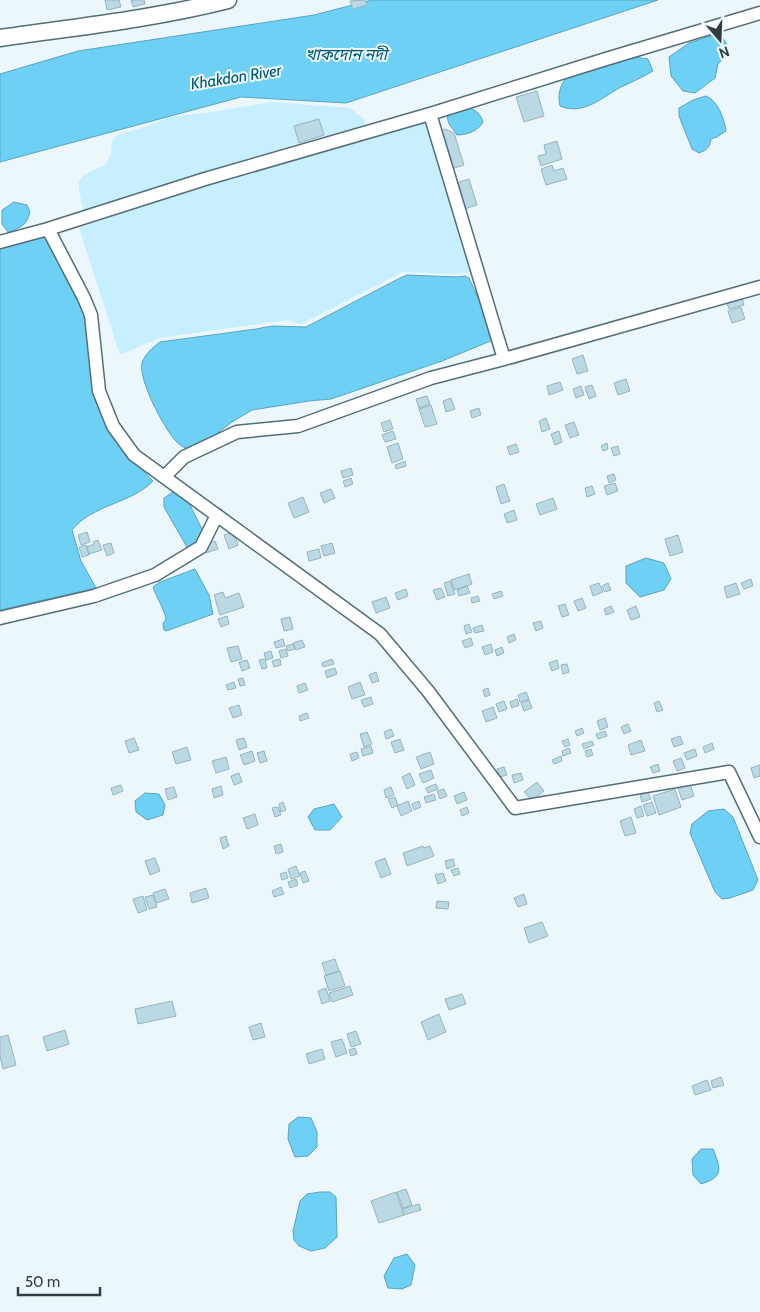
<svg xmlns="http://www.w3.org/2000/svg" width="760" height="1312" font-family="Cabin,'Noto Sans Bengali',sans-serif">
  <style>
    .built { fill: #c8efff }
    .water { fill: #6dd0f4; stroke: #5ba4bf }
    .building { fill: #bbd9e5; stroke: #97b4bf }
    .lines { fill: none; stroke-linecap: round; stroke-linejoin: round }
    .minor-casing { stroke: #526e78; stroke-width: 15 }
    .tertiary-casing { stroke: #526e78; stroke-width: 19 }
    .minor { stroke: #fff; stroke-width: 12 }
    .tertiary { stroke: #fff; stroke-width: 16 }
    .labels { text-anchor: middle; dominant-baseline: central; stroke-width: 4; stroke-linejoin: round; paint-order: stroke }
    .water-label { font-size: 16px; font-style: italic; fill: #005870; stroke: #ebf7fb }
  </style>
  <rect width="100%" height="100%" fill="#ebf7fb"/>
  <path class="built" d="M 272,102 L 350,108 L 363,118 L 365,121 L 364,126 L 293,145 L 84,214 L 79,189 L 79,181 L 84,175 L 107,164 L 111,152 L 112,142 L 116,136 L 126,132 L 146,127 L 170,117 L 212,112 Z
    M 431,120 L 477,272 L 453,274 L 403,272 L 301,324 L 287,320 L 159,338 L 120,355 L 79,228 L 188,190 Z"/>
  <path class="water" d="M 372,0 L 658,0 L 346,103 L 241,97 L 0,162 L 0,74 L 78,51 L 314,15 Z
    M 710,36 L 722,37 L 727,44 L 725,57 L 718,64 L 715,78 L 695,93 L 683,91 L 671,76 L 669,57 L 689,43 Z
    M 634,57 L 648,59 L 653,71 C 643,77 632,82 621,87 C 603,97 583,116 560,106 C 558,98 559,88 564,81 C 572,71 620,61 634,57 Z
    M 706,96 C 718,101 724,118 726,131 L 717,137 L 711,139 C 710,147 707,150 699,153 L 692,149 L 679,116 L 679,108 L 693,100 Z
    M 464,107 C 473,108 480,112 483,122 C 478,131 467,135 457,135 C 451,125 448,127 447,114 Z
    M 14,202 L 27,205 L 30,212 C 27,225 21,228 8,232 L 2,224 L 2,210 Z
    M 41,237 L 45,237 L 69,277 L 88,320 L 88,349 L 128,455 L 153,481 C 131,504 93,504 72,530 L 81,561 L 96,588 L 0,610 L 0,249 Z
    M 407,275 L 457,277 L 465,276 L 469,278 L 489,323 L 493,340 L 442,361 L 331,399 L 309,401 L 252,410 L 232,422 L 199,447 L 185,448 C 182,446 178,444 176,441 C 164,429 138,379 142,363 C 145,354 153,347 160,342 L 256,329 L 272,326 L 306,327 L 400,278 Z
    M 173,492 L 181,494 L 188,501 L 204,533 L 202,543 L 188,549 L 164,507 L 164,498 Z
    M 646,558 L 664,563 L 671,579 L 664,590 L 640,597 L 626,583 L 626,566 Z
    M 195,569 L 209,595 L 213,614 L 166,631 L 164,630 L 163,624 L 166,619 C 164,608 157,599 153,587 L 160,582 Z
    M 145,793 L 159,794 L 165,805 L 163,815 L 147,820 L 136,812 L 135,801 Z
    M 334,804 L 342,817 L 330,830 L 315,830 L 308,817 L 314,809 Z
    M 724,809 L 733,817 L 758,880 L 753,890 L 730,898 L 722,899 L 715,892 L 690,833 L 692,824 L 708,811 Z
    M 298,1117 L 311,1118 L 317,1132 L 317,1147 L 308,1156 L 295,1157 L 288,1139 L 289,1124 Z
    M 701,1149 L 713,1149 C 721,1169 724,1177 701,1184 L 693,1175 L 692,1159 Z
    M 320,1192 L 330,1192 L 336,1197 L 337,1237 L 325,1248 L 311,1251 L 299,1246 L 294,1240 L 293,1231 L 300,1201 L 307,1194 Z
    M 407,1254 L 415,1265 L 411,1285 L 402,1289 L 388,1288 L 384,1276 L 394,1258 Z"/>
  <path class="building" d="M 105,0 L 119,0 L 121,7 L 107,10 Z
    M 131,0 L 144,0 L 145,4 L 133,7 Z
    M 365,0 L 367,5 L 353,9 L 350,1 Z
    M 537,91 L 544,116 L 524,122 L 516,97 Z
    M 319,119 L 324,135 L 299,143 L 294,126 Z
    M 445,129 L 454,133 L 464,165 L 451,169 L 439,131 Z
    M 557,141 L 562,159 L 541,166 L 538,156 L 546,154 L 544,145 Z
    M 552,165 L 554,171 L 563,168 L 567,179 L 546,185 L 541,169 Z
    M 469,179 L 477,205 L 464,209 L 456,183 Z
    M 741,295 L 744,305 L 729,309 L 726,300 Z
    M 741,307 L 745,319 L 732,323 L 728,311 Z
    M 583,355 L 588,371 L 577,374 L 572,359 Z
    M 626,379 L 630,391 L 618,395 L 614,383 Z
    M 560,382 L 563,390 L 549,395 L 547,386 Z
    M 592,385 L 596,396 L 589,399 L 585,387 Z
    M 581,386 L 584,395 L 576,398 L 573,389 Z
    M 427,396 L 430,404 L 419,408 L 416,399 Z
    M 451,398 L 455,409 L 446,412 L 443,401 Z
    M 431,405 L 437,424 L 425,427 L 419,409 Z
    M 479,408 L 481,415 L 472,418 L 470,411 Z
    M 546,418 L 550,429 L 542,432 L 539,421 Z
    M 390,420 L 393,429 L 384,432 L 381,423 Z
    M 574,422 L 579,435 L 570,438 L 565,425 Z
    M 393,431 L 396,439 L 385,442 L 382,435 Z
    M 559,431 L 562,442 L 555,445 L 551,434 Z
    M 398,443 L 403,459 L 392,463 L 387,447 Z
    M 607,443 L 608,449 L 603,451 L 601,446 Z
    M 516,444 L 519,452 L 510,455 L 507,447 Z
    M 618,446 L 620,454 L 614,456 L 611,448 Z
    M 405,461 L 406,466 L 396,469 L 395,465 Z
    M 351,468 L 353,475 L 343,478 L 341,471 Z
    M 614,474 L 616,480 L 609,483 L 607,476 Z
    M 351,478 L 353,484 L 345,487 L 343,481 Z
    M 615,483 L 618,491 L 607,495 L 604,486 Z
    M 504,484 L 510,501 L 501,504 L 496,487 Z
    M 592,486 L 595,494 L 587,497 L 585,488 Z
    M 331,489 L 335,498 L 324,503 L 320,493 Z
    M 303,497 L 309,512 L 294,518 L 288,503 Z
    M 553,498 L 557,509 L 540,515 L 536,504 Z
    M 514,510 L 517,520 L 507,523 L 504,514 Z
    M 87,532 L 90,542 L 81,545 L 78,535 Z
    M 234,532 L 238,545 L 229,549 L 224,535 Z
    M 678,535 L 683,552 L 670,556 L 665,539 Z
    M 98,540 L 102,550 L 89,554 L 87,547 L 94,544 L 93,542 Z
    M 215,541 L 218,549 L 206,553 L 203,545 Z
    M 111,543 L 114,553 L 107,556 L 103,545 Z
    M 332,543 L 335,553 L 324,556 L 321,546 Z
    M 86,545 L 89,555 L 82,557 L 79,547 Z
    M 319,549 L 321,558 L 309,561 L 307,552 Z
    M 469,574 L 472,584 L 454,590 L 451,580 Z
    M 751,579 L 753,586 L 744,589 L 741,583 Z
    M 450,581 L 455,594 L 448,596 L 444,583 Z
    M 599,583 L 603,592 L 593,596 L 590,586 Z
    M 608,583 L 611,590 L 605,592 L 602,586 Z
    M 736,583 L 740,594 L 727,598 L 724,587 Z
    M 467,586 L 470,593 L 459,596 L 457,590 Z
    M 441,588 L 445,597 L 437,600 L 433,590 Z
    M 406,589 L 408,596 L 398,600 L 395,593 Z
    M 501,591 L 503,596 L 494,599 L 492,594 Z
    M 223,592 L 225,598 L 239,593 L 244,607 L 220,615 L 214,595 Z
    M 478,596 L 480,601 L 472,603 L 471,598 Z
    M 386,597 L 390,608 L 376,613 L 372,602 Z
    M 582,598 L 586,608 L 578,611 L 574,601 Z
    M 565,604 L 569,615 L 562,617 L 558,606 Z
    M 611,606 L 614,612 L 606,615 L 604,609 Z
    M 636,606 L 640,617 L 631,620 L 627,610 Z
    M 227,616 L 229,624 L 221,627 L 218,619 Z
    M 290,617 L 293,629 L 284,631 L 281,619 Z
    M 541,621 L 543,628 L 536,631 L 533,623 Z
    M 469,624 L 472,632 L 466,634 L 464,626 Z
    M 482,625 L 484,631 L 475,633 L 473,628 Z
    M 514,634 L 516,640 L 509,643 L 507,637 Z
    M 471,638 L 473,645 L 465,648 L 462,641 Z
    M 283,639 L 285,646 L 276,648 L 274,642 Z
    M 302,640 L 305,647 L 296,650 L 293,643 Z
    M 293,644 L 295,649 L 288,651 L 286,646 Z
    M 491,644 L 493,652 L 485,655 L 482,647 Z
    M 238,646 L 242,659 L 231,662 L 227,648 Z
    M 502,647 L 504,653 L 497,656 L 495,650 Z
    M 286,649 L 288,656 L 281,658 L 279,651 Z
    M 271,651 L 273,658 L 266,660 L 264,653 Z
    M 265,659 L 267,668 L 262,669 L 259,660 Z
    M 280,659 L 281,665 L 274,667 L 272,661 Z
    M 332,659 L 334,664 L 323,667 L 322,663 Z
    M 247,660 L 250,668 L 242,671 L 239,662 Z
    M 557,660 L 559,668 L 552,671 L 549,663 Z
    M 567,664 L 569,672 L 563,674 L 561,665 Z
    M 335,668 L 337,674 L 327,678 L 325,671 Z
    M 376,672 L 379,681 L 372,683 L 369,675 Z
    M 243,678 L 245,685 L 240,686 L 238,679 Z
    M 234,682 L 236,688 L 228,690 L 226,685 Z
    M 360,682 L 365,695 L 352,699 L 348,687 Z
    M 305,683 L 308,690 L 299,693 L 297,686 Z
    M 488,688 L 490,695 L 485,697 L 483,690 Z
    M 526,692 L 529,699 L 520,702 L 518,695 Z
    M 371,697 L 373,704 L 364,707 L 361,700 Z
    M 517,699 L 519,705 L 512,708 L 510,702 Z
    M 529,700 L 532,708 L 524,711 L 521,703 Z
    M 504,701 L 507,709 L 499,712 L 496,704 Z
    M 659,701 L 663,710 L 657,712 L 654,703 Z
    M 239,705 L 242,715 L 233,718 L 229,708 Z
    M 493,707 L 497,718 L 486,722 L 482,711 Z
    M 307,713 L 309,718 L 300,721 L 299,716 Z
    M 605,718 L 608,727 L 600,730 L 597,721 Z
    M 628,724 L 631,731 L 624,734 L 621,727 Z
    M 582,728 L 584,733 L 577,736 L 575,731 Z
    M 391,729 L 394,736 L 386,739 L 384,732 Z
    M 605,731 L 607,736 L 598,739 L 596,734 Z
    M 367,732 L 372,744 L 364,747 L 360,734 Z
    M 680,736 L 683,744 L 674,747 L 671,739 Z
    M 134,738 L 139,750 L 129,753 L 125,741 Z
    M 244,738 L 247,747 L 239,750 L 236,740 Z
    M 400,739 L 404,750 L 395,753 L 391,742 Z
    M 568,739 L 570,745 L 565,747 L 562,741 Z
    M 641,740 L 645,751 L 631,755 L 628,745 Z
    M 592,741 L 594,745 L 584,749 L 582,744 Z
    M 712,743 L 714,749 L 705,753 L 703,747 Z
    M 371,746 L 373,753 L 363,756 L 361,749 Z
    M 187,747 L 191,760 L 176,764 L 172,752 Z
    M 569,748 L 571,753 L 563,756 L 562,751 Z
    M 591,749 L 593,755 L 587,757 L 585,751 Z
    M 695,749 L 697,756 L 687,760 L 684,753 Z
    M 252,751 L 255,761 L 244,765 L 240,755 Z
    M 264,751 L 267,761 L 260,763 L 257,753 Z
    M 357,752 L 359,758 L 352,761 L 350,754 Z
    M 430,752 L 434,764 L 421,769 L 416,757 Z
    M 561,756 L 562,761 L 554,764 L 552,760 Z
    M 226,757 L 229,769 L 216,773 L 212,761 Z
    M 681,758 L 685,768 L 677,771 L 673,761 Z
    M 658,764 L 660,771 L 653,773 L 650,767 Z
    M 760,765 L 760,776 L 754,778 L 751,768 Z
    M 504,767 L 507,775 L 500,777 L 497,769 Z
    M 431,770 L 434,778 L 423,783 L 419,774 Z
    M 239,773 L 242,782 L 234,785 L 231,776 Z
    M 410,773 L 415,785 L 407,789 L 402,777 Z
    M 521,773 L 523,780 L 514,783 L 512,775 Z
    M 537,782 L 544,791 L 532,801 L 524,792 Z
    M 436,784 L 438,789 L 428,793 L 426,788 Z
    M 690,784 L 694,796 L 682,800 L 678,788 Z
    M 121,785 L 123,791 L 113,795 L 111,788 Z
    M 221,786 L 223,795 L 214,798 L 212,789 Z
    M 174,787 L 177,797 L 168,800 L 165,789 Z
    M 391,787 L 394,795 L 386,798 L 384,790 Z
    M 444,789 L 447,796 L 440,799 L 437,791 Z
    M 675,789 L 681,807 L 659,815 L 653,796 Z
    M 464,792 L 467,800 L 457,804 L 454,796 Z
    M 648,792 L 651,799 L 642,802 L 640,795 Z
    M 434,794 L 436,800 L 426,803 L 424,797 Z
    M 395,797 L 398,805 L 392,808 L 388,799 Z
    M 408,801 L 412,811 L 401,816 L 397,806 Z
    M 419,801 L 421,807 L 414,810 L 412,804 Z
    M 283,802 L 286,810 L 281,812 L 279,804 Z
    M 652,802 L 656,813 L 647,816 L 643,805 Z
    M 641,806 L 644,816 L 637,818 L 634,809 Z
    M 278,807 L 281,815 L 275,817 L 272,808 Z
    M 467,807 L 469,813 L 462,816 L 460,810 Z
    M 255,814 L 258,825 L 247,829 L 243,818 Z
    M 631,817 L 636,833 L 625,836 L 620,821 Z
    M 226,836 L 229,846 L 223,849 L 220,838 Z
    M 281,844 L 283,852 L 276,854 L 274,846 Z
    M 423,846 L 424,848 L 430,846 L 434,856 L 407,866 L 403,853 Z
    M 155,858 L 160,871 L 150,875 L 145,861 Z
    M 385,858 L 391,874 L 381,878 L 375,862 Z
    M 453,859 L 455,866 L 447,869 L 445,861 Z
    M 296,866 L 300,876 L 291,879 L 288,869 Z
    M 458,868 L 460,874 L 454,876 L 451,870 Z
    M 305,871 L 309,881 L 303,883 L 300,873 Z
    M 286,872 L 288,878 L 282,880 L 280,874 Z
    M 443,873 L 446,881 L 438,884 L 435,875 Z
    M 296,879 L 298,885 L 290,888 L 288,882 Z
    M 281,887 L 284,894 L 274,897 L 272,891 Z
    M 206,888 L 209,898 L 192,903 L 190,893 Z
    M 165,889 L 169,899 L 156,903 L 153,893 Z
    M 524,894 L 527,904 L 518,907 L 514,898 Z
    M 153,895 L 157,907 L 149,909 L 145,897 Z
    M 143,896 L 147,910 L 138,913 L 133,899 Z
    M 437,901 L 449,902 L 448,909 L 436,908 Z
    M 542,922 L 548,936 L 529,943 L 524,928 Z
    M 335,959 L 339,971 L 326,975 L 322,963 Z
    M 340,971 L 345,986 L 329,991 L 324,976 Z
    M 350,986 L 353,995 L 332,1002 L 329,993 Z
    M 326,988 L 330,1001 L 322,1004 L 318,991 Z
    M 462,994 L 466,1004 L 449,1010 L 445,999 Z
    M 172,1001 L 176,1016 L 138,1024 L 135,1009 Z
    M 439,1014 L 446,1032 L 428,1040 L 421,1022 Z
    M 261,1023 L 265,1037 L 253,1040 L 249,1027 Z
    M 65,1030 L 69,1044 L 47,1051 L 43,1037 Z
    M 356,1031 L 361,1044 L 351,1047 L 347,1034 Z
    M 8,1035 L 16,1065 L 3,1069 L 0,1056 L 0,1037 Z
    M 342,1039 L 347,1053 L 336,1057 L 331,1042 Z
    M 355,1048 L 357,1054 L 351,1056 L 349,1050 Z
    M 322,1049 L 325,1059 L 309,1064 L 306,1054 Z
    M 721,1077 L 724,1085 L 713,1088 L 711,1081 Z
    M 707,1080 L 711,1090 L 695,1095 L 692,1086 Z
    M 406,1189 L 412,1205 L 403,1208 L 397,1192 Z
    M 396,1192 L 404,1215 L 379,1223 L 371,1201 Z
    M 419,1204 L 421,1210 L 404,1215 L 402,1209 Z"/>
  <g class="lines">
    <defs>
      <path id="minor" d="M 430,114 L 504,359
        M 48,229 L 84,298 L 91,315 L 99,391 L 113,426 L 134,455 L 380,634 L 428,691 L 515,808 L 729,772 L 760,837
        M 0,242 L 48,229 L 205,179 L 430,114 L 606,59 L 760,13
        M 164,477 L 184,457 L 237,432 L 298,426 L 431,378 L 504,359 L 760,287
        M 0,618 L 94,596 L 155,575 L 201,547 L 217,515"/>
      <path id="tertiary" d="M 0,38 C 76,27 153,19 228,0"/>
    </defs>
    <use href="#minor" class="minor-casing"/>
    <use href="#tertiary" class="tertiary-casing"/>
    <use href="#minor" class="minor"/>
    <use href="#tertiary" class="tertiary"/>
  </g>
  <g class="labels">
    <g class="water-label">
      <text x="346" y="54">খাকদোন নদী</text>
      <text transform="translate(236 77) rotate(-9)">Khakdon River</text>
    </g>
  </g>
  <g transform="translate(720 40) rotate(161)" stroke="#ebf7fb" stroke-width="4" paint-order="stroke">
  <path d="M0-4L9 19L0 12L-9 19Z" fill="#313d42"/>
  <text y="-8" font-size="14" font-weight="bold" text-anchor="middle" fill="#313d42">N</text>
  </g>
  <path d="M18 1287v8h82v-8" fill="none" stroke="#313d42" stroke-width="2.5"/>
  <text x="25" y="1287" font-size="15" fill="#313d42" stroke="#ebf7fb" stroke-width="4" paint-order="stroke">50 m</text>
</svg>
